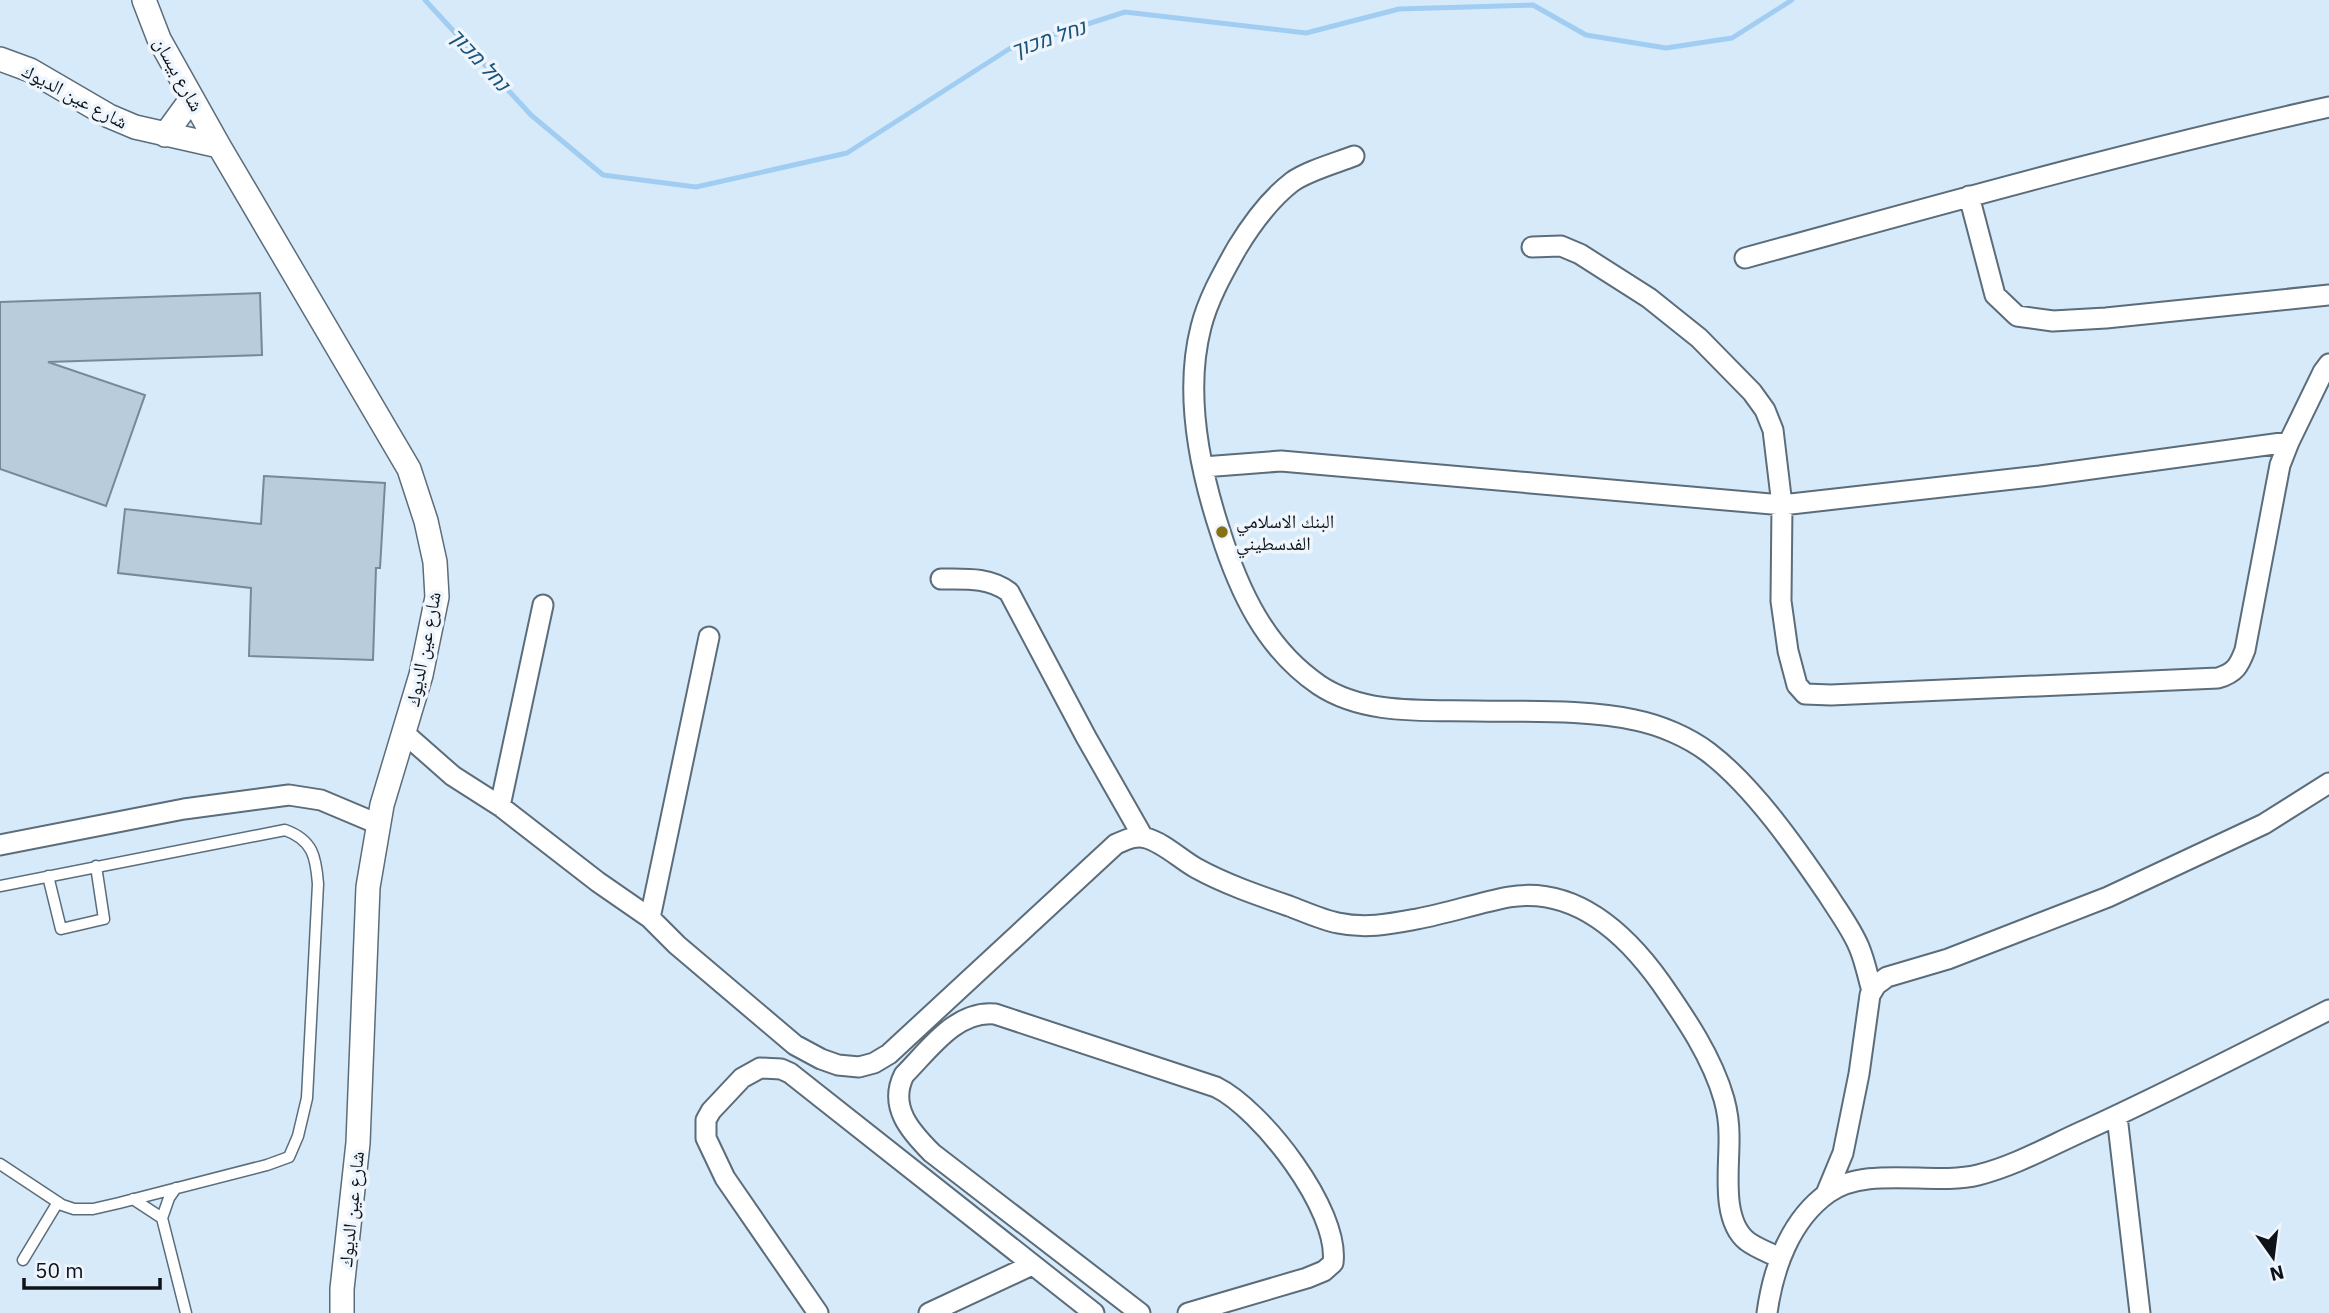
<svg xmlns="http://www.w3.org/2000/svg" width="2329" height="1313" font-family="'IBM Plex Sans','Noto Naskh Arabic',Heebo,sans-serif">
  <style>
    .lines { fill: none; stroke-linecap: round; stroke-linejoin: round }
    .stream { stroke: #a1cdf3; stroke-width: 5 }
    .building { fill: #b9ccdc; stroke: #778897; stroke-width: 2 }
    .service-casing { stroke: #5b6c7a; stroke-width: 13 }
    .minor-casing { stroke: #5b6c7a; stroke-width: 23 }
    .tertiary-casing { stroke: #5b6c7a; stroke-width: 26 }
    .service { stroke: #fff; stroke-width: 10 }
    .minor { stroke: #fff; stroke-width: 19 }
    .tertiary { stroke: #fff; stroke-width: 23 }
    .poi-dot { fill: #847314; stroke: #eef5fc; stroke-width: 2.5 }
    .labels { text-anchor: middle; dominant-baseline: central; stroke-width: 7; stroke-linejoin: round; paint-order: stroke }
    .street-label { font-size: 19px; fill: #0d1319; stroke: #eef5fc }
    .poi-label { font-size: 19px; fill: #0d1319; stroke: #eef5fc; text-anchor: start }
    .water-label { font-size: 21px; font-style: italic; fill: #19527a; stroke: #eef5fc }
  </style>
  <rect width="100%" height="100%" fill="#d7eafa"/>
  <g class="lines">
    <path class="stream" d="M 425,0 L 531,115 L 603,175 L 696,187 L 847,153 L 1009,49 L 1125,12 L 1306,33 L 1399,9 L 1533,5 L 1586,35 L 1666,48 L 1732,38 L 1792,0"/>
  </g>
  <path class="building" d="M 260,293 L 262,355 L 48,362 L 145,395 L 106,506 L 0,469 L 0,302 Z
    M 264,476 L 385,483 L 380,568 L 376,568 L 373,660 L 249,656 L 251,588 L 118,573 L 125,509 L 261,524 Z"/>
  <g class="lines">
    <defs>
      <path id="service" d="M 48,876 L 61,929 L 104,919 L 96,866
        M 0,886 L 285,830 C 313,840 316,857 318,884 L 307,1098 L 298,1136 L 289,1157 L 267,1165 L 119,1203 L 93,1209 L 74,1209 L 62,1205 L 0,1164
        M 133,1199 L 162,1218 L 186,1313
        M 162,1218 L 169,1198 L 176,1188
        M 23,1260 L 58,1202"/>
      <path id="minor" d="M 1354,156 C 1336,163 1307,171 1292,182 C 1270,199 1251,225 1237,248 C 1223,273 1208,299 1201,327 C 1184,393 1199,467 1220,531 C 1239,591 1265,648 1319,685 C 1364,715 1423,710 1475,711 C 1525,712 1587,709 1635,720 C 1660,725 1688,737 1708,752 C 1753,786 1796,848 1828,895 C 1838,911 1851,928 1859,947 C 1865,961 1868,977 1872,991
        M 1969,196 L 1995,295 L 2017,316 L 2053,321 L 2106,318 L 2329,295
        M 1532,247 L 1561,246 L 1580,254 L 1649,298 L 1699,338 L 1752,392 L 1765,410 L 1773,430 L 1782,505 L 1781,601 L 1788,651 L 1797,685 L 1805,694 L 1831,695 L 2218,678 C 2235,673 2239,666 2245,650 L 2280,465 L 2289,442 L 2323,372 L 2329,364
        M 1745,258 C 1939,205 2133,150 2329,107
        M 1203,467 L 1281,461 L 1782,505 L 2040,476 L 2289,442
        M 941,579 C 965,579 989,577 1009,592 L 1086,737 L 1143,837
        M 404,733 L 453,776 L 500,806 L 598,882 L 650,918 L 677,945 L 795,1045 L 821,1059 L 838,1065 L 859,1067 L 874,1063 L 889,1054 L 1116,844 C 1126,840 1135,835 1146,838 C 1164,843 1180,859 1196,868 C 1225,884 1257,895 1289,906 C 1305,912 1322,920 1338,923 C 1366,929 1390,924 1417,919 C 1448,913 1478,903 1509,897 C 1575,886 1626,934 1661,983 C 1686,1019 1712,1057 1724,1099 C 1727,1110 1729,1124 1729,1135 C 1730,1166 1720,1219 1747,1241 C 1756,1248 1770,1253 1780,1258
        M 500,806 L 543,605
        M 0,845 L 184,809 L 289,795 L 321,800 L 378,824
        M 650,918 L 709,637
        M 2117,1116 L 2140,1313
        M 1826,1194 L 1843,1153 L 1859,1074 L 1870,995 L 1876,985 L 1887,977 L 1948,959 L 2108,897 L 2264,824 L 2329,783
        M 818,1313 L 725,1178 L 706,1138 L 706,1120 L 711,1111 L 742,1078 L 760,1068 L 781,1069 L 790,1073 L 1094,1313
        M 929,1313 L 1032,1265
        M 1140,1313 L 932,1153 C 911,1132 888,1107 904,1075 C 929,1050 956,1010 995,1014 L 1216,1087 C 1261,1109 1340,1210 1333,1263 L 1324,1271 L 1307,1278 L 1188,1313
        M 1767,1313 C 1773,1269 1790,1220 1828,1193 C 1866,1165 1933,1186 1978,1175 C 2014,1166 2048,1147 2081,1132 C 2165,1094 2247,1051 2329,1010"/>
      <path id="tertiary" d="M 144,0 L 159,39 L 219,146 L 409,469 L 426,521 L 435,562 L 437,597 L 421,675 L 382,805 L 368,887 L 358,1143 L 342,1289 L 342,1313
        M 0,59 L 30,70 L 109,116 L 135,127 L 219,146
        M 165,135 L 192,98"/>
    </defs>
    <use href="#service" class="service-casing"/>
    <use href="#minor" class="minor-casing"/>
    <use href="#tertiary" class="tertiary-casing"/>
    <use href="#service" class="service"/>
    <use href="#minor" class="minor"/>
    <use href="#tertiary" class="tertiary"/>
  </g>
  <circle class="poi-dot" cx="1222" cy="532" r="7"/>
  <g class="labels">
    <g class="street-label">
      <text transform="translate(179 74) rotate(61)">شارع بيسان</text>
      <text transform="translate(75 96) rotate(28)">شارع عين الديوك</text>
      <text transform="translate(423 649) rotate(-79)">شارع عين الديوك</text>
      <text transform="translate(351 1209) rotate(-84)">شارع عين الديوك</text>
    </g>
    <g class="poi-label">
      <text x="1236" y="521">البنك الاسلامي<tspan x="1236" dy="22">الفدسطيني</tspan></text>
    </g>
    <g class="water-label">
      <text transform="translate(1048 38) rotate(-19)">נחל מכוך</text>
      <text transform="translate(480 59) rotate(47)">נחל מכוך</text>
    </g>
  </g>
  <g transform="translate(2273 1257) rotate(166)" stroke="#eef5fc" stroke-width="5" paint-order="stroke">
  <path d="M0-5L12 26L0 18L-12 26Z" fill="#0d1319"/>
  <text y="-10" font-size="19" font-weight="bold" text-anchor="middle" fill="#0d1319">N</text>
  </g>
  <path d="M24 1278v10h136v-10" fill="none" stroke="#0d1319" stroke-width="3.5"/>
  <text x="35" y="1278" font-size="21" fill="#0d1319" stroke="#eef5fc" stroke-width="5" paint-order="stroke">50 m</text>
</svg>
